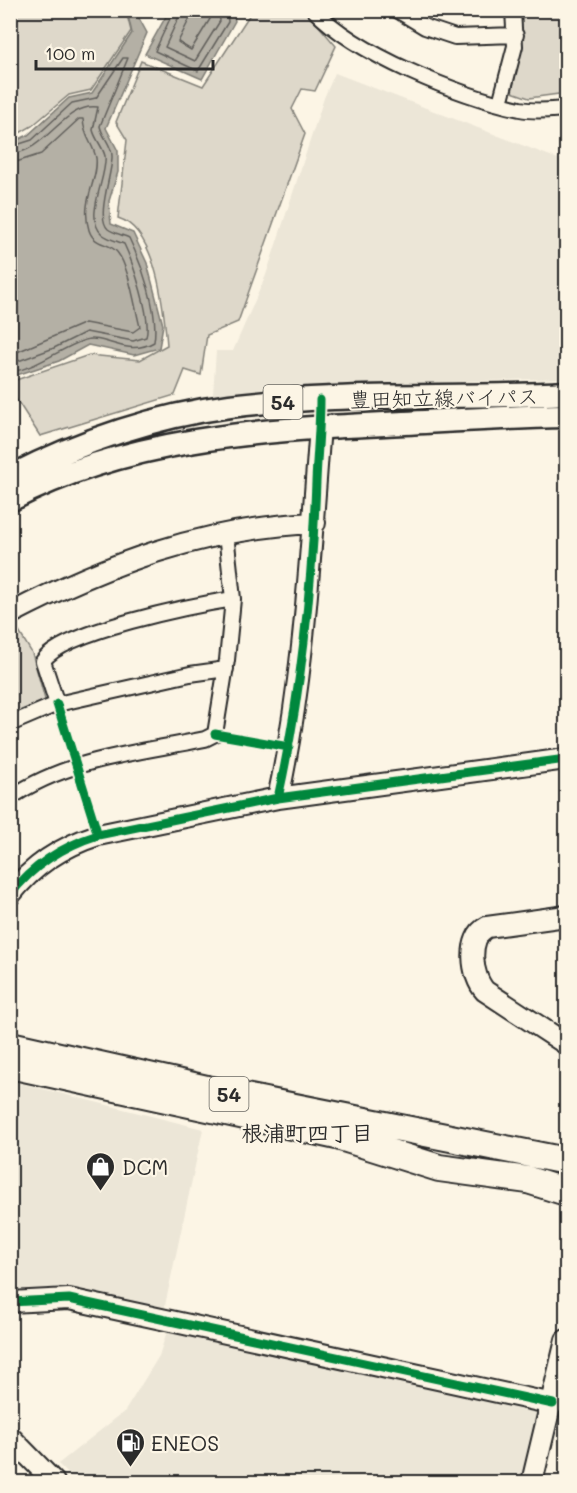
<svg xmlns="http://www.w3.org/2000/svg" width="577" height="1493" font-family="Mali,'Klee One',sans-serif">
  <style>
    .built { fill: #ece6d7 }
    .green { fill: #ded8ca; stroke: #84827a; stroke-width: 1.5 }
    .water { fill: #b4b0a5; stroke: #7d7b74; stroke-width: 1.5 }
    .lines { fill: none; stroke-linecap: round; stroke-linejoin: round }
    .shore { stroke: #62605c; stroke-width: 1.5 }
    .street-casing { stroke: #2b2b2b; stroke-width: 18 }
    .secondary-casing { stroke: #2b2b2b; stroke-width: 24 }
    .primary-casing { stroke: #2b2b2b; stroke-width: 27 }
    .highway-casing { stroke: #2b2b2b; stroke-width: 30 }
    .street { stroke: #fcf5e5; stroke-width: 14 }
    .secondary { stroke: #fcf5e5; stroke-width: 20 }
    .primary { stroke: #fcf5e5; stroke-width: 22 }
    .highway { stroke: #fcf5e5; stroke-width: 26 }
    .cycleway-casing { stroke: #fcf5e5; stroke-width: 13 }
    .cycleway { stroke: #00873e; stroke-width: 9 }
    .labels { text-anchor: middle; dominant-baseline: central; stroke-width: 4.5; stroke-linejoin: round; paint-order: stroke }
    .shield { fill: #fcf5e5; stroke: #6a6863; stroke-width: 1.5 }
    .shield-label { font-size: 20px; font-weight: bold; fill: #2b2b2b }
    .street-label { font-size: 21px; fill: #2b2b2b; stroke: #fcf5e5 }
    .poi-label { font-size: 21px; fill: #2b2b2b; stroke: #fcf5e5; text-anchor: start }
    .neighbourhood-label { font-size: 22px; font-weight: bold; fill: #2b2b2b; stroke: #fcf5e5 }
  </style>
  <rect width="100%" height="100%" fill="#fcf5e5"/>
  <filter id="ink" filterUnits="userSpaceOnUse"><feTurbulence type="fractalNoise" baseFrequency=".0167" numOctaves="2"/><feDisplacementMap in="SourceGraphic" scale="12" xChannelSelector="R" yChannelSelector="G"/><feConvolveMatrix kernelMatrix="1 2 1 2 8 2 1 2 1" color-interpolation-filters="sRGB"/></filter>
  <g filter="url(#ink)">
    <path class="built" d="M 335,73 L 566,162 L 566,378 L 291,388 L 213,394 L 216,351 L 233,351 L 266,275 L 324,98 Z
      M 11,1081 L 203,1129 L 164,1310 L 11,1292 Z
      M 168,1328 L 544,1410 L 523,1482 L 77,1482 L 58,1464 L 125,1411 L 159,1356 Z"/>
    <path class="green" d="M 18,11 L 126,11 L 131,31 L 91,90 L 69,95 L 32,126 L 11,138 L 11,38 Z
      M 252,11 L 306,11 L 336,46 L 315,91 L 302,89 L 292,109 L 305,134 L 238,322 L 207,335 L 201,375 L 185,370 L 175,395 L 40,436 L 11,391 L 10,382 L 89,355 L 140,360 L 167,345 C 164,310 157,230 118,218 L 127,140 L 116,122 L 141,61 L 203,86 Z
      M 519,11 L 566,11 L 566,93 L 529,98 L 512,92 L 523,38 Z
      M 13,622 L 32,653 L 46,703 L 11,717 L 10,623 Z"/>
    <path class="water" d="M 127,11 L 135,11 L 147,33 L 106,128 L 118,151 L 118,172 L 109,201 L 111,224 L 133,233 L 147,263 L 163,325 L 159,348 L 134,355 L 88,345 L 59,361 L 11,377 L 11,143 L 28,135 L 69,98 L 92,93 L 132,33 Z
      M 169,11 L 232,11 L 235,21 L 202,79 L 145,54 Z"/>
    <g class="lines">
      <path class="shore" d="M 174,10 L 155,51 L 198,71 L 228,22 L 227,10
        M 182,10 L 165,47 L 195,61 L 220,21 L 219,10
        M 191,10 L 189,20 L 178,42 L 191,50 L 210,19 L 210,10
        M 10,147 L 32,140 L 72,103 L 96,98 L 123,58 L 128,58 L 100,126 C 102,137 112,145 112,156 C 113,172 95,217 108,229 C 113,233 123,235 129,238 C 142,265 159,312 154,342 C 127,358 105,334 85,340 C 60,348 38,368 10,372
        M 10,154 C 47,152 64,102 98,107 L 93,130 C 95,139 103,147 105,156 C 108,176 83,217 102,234 C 108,239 117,241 124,244 C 133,263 152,318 146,337 L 133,341 L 86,332 L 54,348 L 10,364
        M 10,164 L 41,154 L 79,119 L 83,119 C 84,138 93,143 96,158 C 99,180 80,200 89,230 C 94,246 109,242 117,252 C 129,266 135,308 140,327 L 133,332 L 85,323 L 10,355"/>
      <defs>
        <path id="street" d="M 314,10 C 357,55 460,96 520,109 C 536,112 551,110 566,109
          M 397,10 L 425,27 L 455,37 L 516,35
          M 500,103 L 515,46 L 513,10
          M 57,704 L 43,661 C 63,631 195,605 233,599
          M 10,724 L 57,704 L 190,674 L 226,669
          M 10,798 C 68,758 138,753 205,739 L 215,734 L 227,660 L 233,599 L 226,534"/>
        <path id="secondary" d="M 10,614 C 108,563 204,528 315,523
          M 278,798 C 305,675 310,552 320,427
          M 10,895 C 33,865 63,846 98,835 L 278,798 L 566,759
          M 566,916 L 487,927 C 467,937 471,976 485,991 L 566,1044
          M 10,1302 L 69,1299 L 553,1404
          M 10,1437 L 54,1482
          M 532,1482 L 566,1340"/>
        <path id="primary" d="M 10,477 C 79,442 154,416 230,406 C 341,392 455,399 566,393
          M 10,500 C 125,439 258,430 385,424 C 446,421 506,417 566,416"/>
        <path id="highway" d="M 10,1045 L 220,1092 L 566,1161
          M 10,1065 L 337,1136 L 439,1168 L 528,1180 L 566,1192"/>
      </defs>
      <use href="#street" class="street-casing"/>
      <use href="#secondary" class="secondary-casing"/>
      <use href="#primary" class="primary-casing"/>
      <use href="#highway" class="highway-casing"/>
      <use href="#street" class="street"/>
      <use href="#secondary" class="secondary"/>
      <use href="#primary" class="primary"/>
      <use href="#highway" class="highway"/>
      <defs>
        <path id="cycleway" d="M 57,704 L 98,835
          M 215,734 L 289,747
          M 278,798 C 301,694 312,588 316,482 C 317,454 320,427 320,400
          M 10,895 C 33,865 63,846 98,835 L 278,798 L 566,759
          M 10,1302 L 69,1299 L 553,1404"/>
      </defs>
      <use href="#cycleway" class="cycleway-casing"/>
      <use href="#cycleway" class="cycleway"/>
    </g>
  </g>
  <defs>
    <symbol id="shop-pin" viewBox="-11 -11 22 30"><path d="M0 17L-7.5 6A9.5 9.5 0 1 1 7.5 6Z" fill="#2b2b2b" stroke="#fcf5e5"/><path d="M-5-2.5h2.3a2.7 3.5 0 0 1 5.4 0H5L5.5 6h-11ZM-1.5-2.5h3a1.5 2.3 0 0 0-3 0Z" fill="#fff"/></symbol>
    <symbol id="fuel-pin" viewBox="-11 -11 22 30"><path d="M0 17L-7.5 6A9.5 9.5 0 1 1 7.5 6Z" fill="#2b2b2b" stroke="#fcf5e5"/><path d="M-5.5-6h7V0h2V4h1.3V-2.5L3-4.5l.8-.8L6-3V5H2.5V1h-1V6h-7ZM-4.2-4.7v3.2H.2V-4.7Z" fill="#fff"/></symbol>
  </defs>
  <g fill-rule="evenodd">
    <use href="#shop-pin" x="84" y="1150" width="33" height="45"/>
    <use href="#fuel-pin" x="114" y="1426" width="33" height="45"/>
  </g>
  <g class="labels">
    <g class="shield">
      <rect x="263.5" y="385" width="39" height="34" rx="4.5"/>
      <rect x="209.5" y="1077" width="39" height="34" rx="4.5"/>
    </g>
    <g class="shield-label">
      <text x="283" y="402">54</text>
      <text x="229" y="1094">54</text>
    </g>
    <g class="street-label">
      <text transform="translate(444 397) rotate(-1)">豊田知立線バイパス</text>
    </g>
    <g class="poi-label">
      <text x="122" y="1166">DCM</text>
      <text x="151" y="1442">ENEOS</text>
    </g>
    <g class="neighbourhood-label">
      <text x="307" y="1132">根浦町四丁目</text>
    </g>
  </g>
  <rect width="577" height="1493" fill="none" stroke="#fcf5e5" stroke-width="36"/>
  <rect x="18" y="18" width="541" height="1457" fill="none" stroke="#2b2b2b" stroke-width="2" filter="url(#ink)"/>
  <path d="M36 60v9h177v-9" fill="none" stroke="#2b2b2b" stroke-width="3"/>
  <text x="45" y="60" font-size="18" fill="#2b2b2b" stroke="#fcf5e5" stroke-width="4.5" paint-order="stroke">100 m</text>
</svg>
